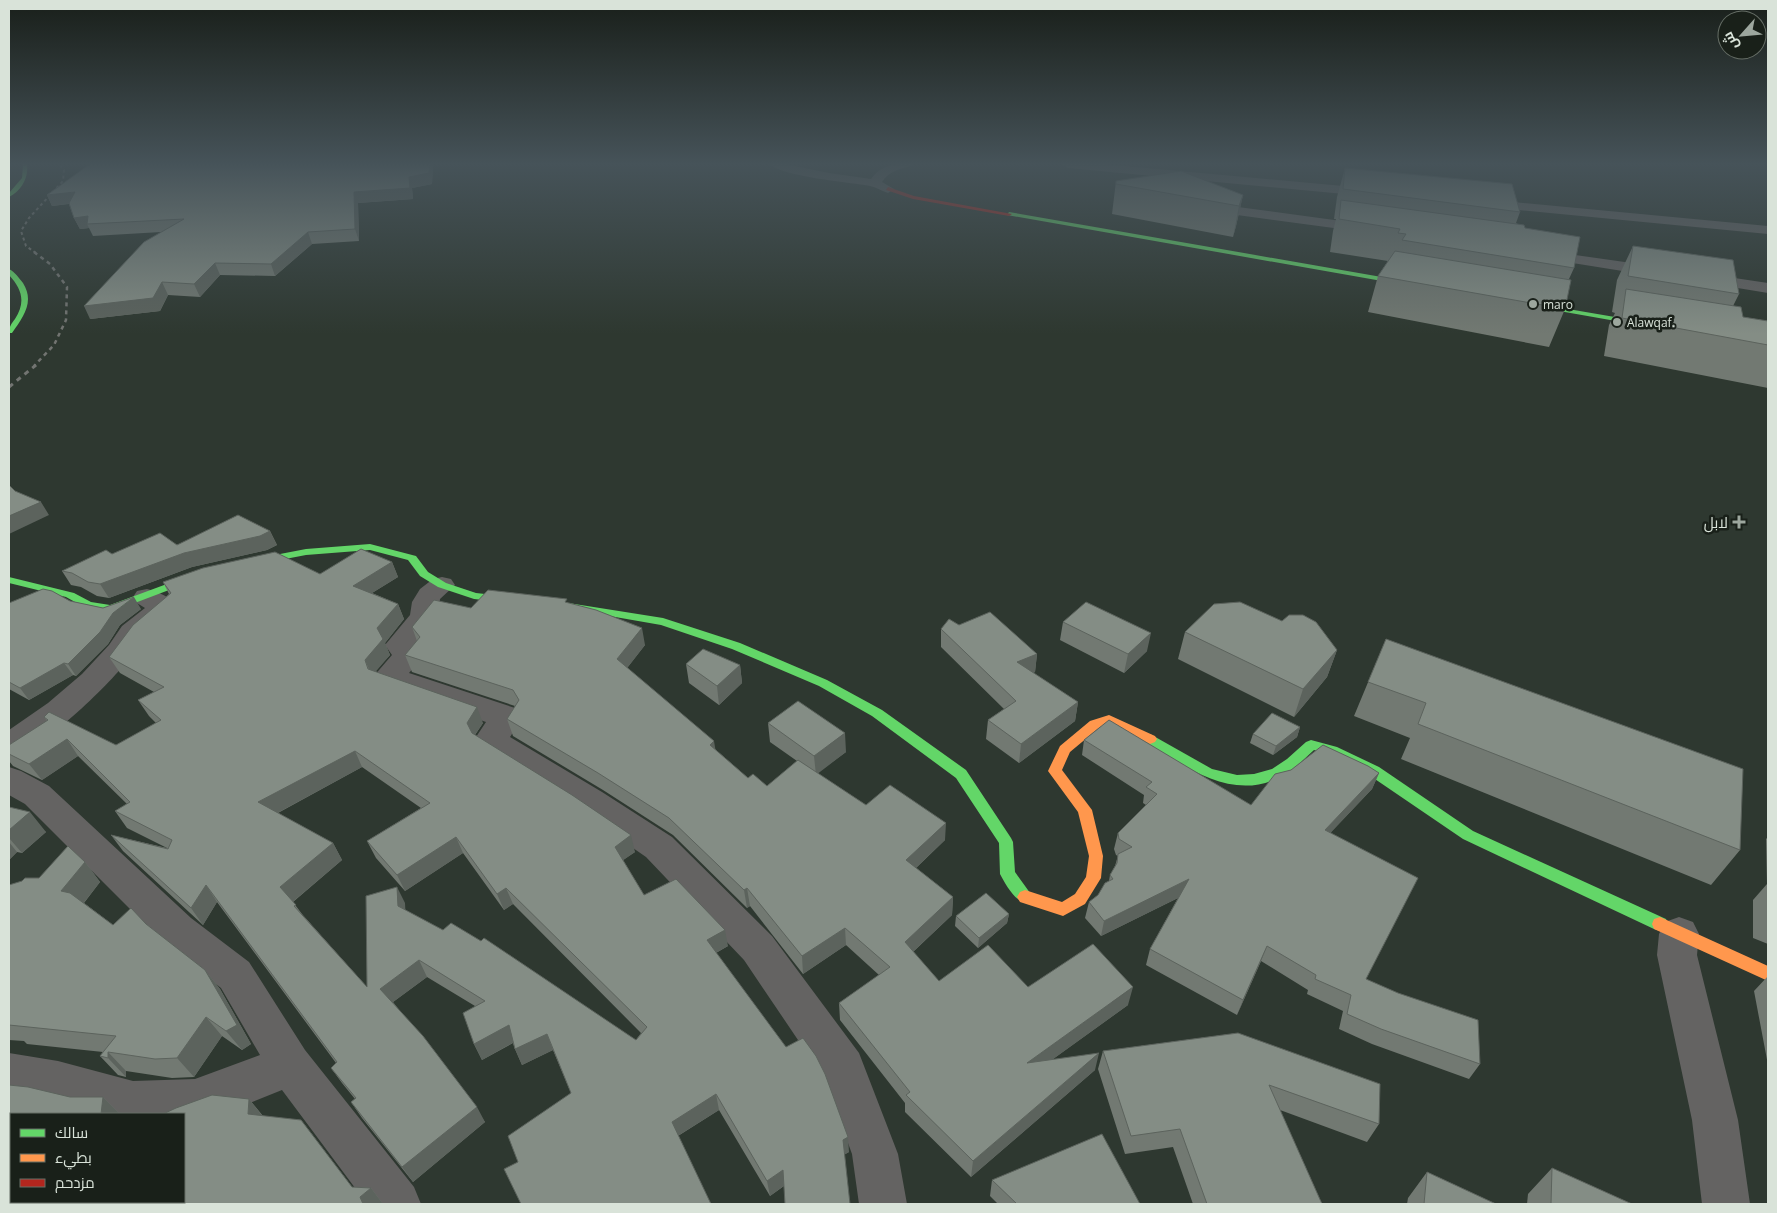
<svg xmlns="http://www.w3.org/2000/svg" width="1777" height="1213" font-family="'Open Sans',Cairo,sans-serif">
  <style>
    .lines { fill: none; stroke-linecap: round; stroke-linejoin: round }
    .street { fill: #646362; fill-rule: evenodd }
    .fast { fill: #63d668; fill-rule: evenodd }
    .slow { fill: #ff974d; fill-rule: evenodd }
    .jam { fill: #b3261e; fill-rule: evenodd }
    .rail-far2 { stroke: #727471; stroke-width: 2; stroke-dasharray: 3 3; stroke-linecap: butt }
    .rail-far1 { stroke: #727471; stroke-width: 2.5; stroke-dasharray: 4 4; stroke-linecap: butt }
    .rail { stroke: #727471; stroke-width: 3; stroke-dasharray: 5 5; stroke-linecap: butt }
    .wall { fill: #727972; fill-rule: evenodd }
    .shaded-wall { fill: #5c635d }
    .building { fill: #848d85; stroke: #5c635d; fill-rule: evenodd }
    .poi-dot { fill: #9da79e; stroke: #192019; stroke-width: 2 }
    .labels { text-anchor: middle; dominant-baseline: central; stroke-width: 5; stroke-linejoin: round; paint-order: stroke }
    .far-poi-label { font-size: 12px; fill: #d9e3d9; stroke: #192019; text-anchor: start }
    .poi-label { font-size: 15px; fill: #d9e3d9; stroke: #192019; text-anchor: end }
  </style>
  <rect width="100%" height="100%" fill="#2e3830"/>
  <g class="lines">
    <path class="street" d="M 770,164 L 785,164 L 829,173 L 871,179 C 882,164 896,163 913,164 L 911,166 C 900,169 889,171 882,182 L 894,189 L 888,193 C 882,191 876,187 870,186 C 850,182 782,177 770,164 Z
      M 1062,164 L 1103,164 L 1376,189 L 1382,193 L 1376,197 L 1068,168 Z
      M 1204,198 L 1238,207 L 1371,225 L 1376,226 L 1378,229 L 1376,232 L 1371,233 L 1237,215 L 1199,205 L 1197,202 Z
      M 1481,199 L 1768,226 L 1768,234 L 1476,206 L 1474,203 L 1476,200 Z
      M 1540,250 L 1660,267 L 1666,269 L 1668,272 L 1666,275 L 1660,277 L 1535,257 L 1533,254 L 1535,251 Z
      M 1701,273 L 1768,283 L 1768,293 L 1695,281 L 1693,278 L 1695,275 Z
      M 442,577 L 451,579 L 455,585 L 440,599 L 438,617 L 416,644 L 425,654 L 409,673 L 518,709 L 523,717 L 510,737 L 602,792 L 672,837 L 772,936 L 859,1053 L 898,1154 L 907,1204 L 859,1204 L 852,1154 L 825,1080 L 744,960 L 646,857 L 578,810 L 479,748 L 474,740 L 486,722 L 377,684 L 373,677 L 392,655 L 385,645 L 410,615 L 412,602 L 420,589 L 433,579 Z
      M 147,589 C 159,592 171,597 178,607 C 169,620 154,627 144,637 C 137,643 134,652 129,659 C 106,688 43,749 9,758 L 9,730 L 48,703 L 82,674 L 109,645 L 122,626 L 145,608 L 137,603 L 133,597 L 137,591 Z
      M 9,767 L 21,771 L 49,786 L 191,918 L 249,962 L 305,1050 L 414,1187 L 421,1204 L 367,1204 L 282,1090 L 195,1125 L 184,1125 L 184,1114 L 90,1114 L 58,1105 L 9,1097 L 9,1053 L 58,1061 L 133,1081 L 195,1079 L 260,1055 L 221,988 L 163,942 L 25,804 L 9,795 Z
      M 1679,917 L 1693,922 L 1699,934 L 1697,955 L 1738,1120 L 1750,1204 L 1702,1204 L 1692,1120 L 1657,955 L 1659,934 L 1665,922 Z"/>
    <path class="fast" d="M 23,164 L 27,164 C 29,178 21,191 9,197 L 9,193 L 22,178 Z
      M 1009,212 L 1416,283 L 1419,285 L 1416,287 L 1007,215 Z
      M 9,269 C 15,272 19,278 23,283 C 35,302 23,317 12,333 L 9,333 C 9,327 11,324 15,319 C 26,302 22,289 9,275 Z
      M 1527,302 L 1650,323 L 1654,325 L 1650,327 L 1525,305 L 1524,304 Z
      M 370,544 L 416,556 L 428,572 L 446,583 L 476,593 L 520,598 L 526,601 L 520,604 L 474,599 L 438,587 L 420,576 L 408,560 L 370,550 L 306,555 L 249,566 L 244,563 L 249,560 L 306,549 Z
      M 202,571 L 207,574 L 206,576 L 111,612 L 84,607 L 66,597 L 9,583 L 9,577 L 74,593 L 91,602 L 110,605 Z
      M 562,602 L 663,618 L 740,643 L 827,680 L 882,710 L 966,770 L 1011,838 L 1013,842 L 1015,872 L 1033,897 L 1030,902 C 1017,906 1006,885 1000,874 L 999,843 L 956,778 L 872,716 L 819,686 L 732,649 L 661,625 L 558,607 L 556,605 L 558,603 Z
      M 1150,734 L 1212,769 L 1237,775 L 1254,774 L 1272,769 L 1287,759 L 1306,742 L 1311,740 L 1337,747 L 1379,767 L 1473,831 L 1666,919 L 1668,924 L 1666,929 L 1660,931 L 1654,929 L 1463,839 L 1369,775 L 1328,754 L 1314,750 C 1305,758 1297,767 1287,773 C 1237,805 1188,769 1145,742 L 1143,739 L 1145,736 Z"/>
    <path class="slow" d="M 1109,715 L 1155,736 L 1157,739 L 1155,742 L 1150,744 L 1108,725 L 1100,727 L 1070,752 L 1062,770 L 1092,810 L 1103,856 L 1101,878 L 1085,904 L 1063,916 L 1020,902 L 1017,897 L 1020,892 L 1025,890 L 1062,902 L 1075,894 L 1086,877 L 1089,856 L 1078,812 L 1048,771 L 1060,746 L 1090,721 Z
      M 1660,917 L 1768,966 L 1768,981 L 1654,929 L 1652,924 L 1654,919 Z"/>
    <path class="jam" d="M 888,187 L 914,196 L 1012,214 L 1009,216 L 913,199 L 886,190 Z"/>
    <path class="rail-far2" d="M 36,253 L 26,246 L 21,231 L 29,218 L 63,181 L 64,170 L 59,164"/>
    <path class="rail-far1" d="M 34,252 L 50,264 L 67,287 L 66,320 L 54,345 L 34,366"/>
    <path class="rail" d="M 9,387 L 36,365"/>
  </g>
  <path class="wall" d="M 90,164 L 433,164 L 432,184 L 412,188 L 413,199 L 358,203 L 359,241 L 312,244 L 275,276 L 220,275 L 200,297 L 168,295 L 160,311 L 90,319 L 161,232 L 93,236 L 89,228 L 80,229 L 74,218 L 69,204 L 52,206 L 47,195 Z
    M 1345,168 L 1520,212 L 1516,223 L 1525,228 L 1574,268 L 1569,279 L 1565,309 L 1549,347 L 1368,312 L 1378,276 L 1388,261 L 1330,252 L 1333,231 L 1336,219 L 1334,219 L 1337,197 Z
    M 1116,181 L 1243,195 L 1236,226 L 1233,237 L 1112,214 Z
    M 1633,246 L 1739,294 L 1733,306 L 1743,317 L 1768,321 L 1768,388 L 1604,356 L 1609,325 L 1615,313 L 1612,312 L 1617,280 Z
    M 270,531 L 277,545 L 267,550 L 192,567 L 109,598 L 97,596 L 81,587 L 71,585 L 62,571 L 112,554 Z
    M 392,562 L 398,577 L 372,593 L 398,604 L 404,619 L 385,643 L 390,655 L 375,671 L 483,723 L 475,735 L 635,852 L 623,860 L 644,895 L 728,946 L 716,953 L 849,1152 L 784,1186 L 770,1196 L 719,1110 L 678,1136 L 518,1162 L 571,1093 L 553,1050 L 522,1065 L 515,1049 L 513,1043 L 482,1060 L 474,1044 L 475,1006 L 427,977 L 393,1002 L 485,1122 L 413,1182 L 362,1118 L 351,1102 L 355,1099 L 342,1083 L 331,1068 L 336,1063 L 217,902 L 203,925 L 123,851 L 111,835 L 167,848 L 127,828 L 115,811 L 127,804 L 78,756 L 42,780 L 13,766 L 9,761 L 9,745 L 47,721 L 44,717 L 116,745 L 156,723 L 149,716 L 138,700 L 154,692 L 120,673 L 109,657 L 169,594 L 163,582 L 320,574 ZM 362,767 L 421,808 L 367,841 L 376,858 L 405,891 L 463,853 L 504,910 L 513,904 L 641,1033 L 636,1040 L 405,910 L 405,903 L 367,987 L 302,914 L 293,902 L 342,860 L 333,843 L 278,813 Z
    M 70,601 L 103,608 L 141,609 L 120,625 L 108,644 L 76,676 L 73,675 L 29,700 L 9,689 L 9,603 Z
    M 568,603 L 645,645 L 627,668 L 716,750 L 748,778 L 767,786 L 797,761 L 770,742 L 768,723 L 846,752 L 817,773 L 866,805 L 945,840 L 916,868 L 953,897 L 952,915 L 913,952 L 939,981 L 1028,987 L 1128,1005 L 1053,1059 L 1095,1070 L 971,1177 L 905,1112 L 905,1103 L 840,1020 L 839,1003 L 879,975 L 846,945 L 803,974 L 750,906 L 747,908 L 673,835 L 603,790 L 513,736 L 507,719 L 515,706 L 412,672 L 405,655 L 417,641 L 412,627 L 471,608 Z
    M 1063,622 L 1147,651 L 1124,673 L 1060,640 Z
    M 959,625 L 1037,654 L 1035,672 L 1033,673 L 1078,702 L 1075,721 L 1019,763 L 986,739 L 988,720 L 1004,709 L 941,647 L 941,629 Z
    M 1185,632 L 1337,650 L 1327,677 L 1294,717 L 1178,659 Z
    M 1386,639 L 1740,850 L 1711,885 L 1401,759 L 1410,738 L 1354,716 Z
    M 686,664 L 740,665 L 742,683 L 719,705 L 689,683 Z
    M 1300,727 L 1297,737 L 1273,755 L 1250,743 L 1253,734 Z
    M 1084,740 L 1251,805 L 1379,773 L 1372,789 L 1331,832 L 1366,979 L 1480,1064 L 1469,1079 L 1372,1044 L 1339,1029 L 1343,1011 L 1307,994 L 1308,990 L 1261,961 L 1237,1015 L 1146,965 L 1150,949 L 1178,898 L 1101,936 L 1085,918 L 1089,902 L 1098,895 L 1109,881 L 1110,875 L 1115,866 L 1118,856 L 1116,855 L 1114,849 L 1118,833 L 1146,805 L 1143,803 L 1144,795 L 1082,755 Z
    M 9,807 L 46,832 L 22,853 L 17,852 L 9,860 Z
    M 1768,837 L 1768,944 L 1753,938 L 1753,900 L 1767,884 L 1766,839 Z
    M 85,862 L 100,882 L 84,903 L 113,925 L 146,924 L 205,970 L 220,989 L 251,1044 L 242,1050 L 222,1036 L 194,1077 L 172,1078 L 126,1071 L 126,1077 L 118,1075 L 100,1056 L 103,1052 L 27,1044 L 24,1041 L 9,1040 L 9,885 L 39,878 Z
    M 1009,914 L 1007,923 L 978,948 L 955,926 L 956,916 Z
    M 1768,976 L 1768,1065 L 1754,991 Z
    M 1238,1033 L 1379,1124 L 1367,1142 L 1280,1110 L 1322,1204 L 1193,1204 L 1173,1147 L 1125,1154 L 1098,1069 L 1103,1051 Z
    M 9,1085 L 70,1097 L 103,1097 L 120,1114 L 11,1114 L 11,1196 L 9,1196 Z
    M 249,1099 L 263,1116 L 301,1120 L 352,1187 L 371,1188 L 383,1204 L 58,1204 L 60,1204 L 49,1202 L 184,1202 Z
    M 1552,1168 L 1632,1204 L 1527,1204 L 1528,1194 Z
    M 1427,1172 L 1496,1204 L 1407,1204 L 1408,1198 Z
    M 992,1180 L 1140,1204 L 998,1204 L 990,1196 Z"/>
  <path class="shaded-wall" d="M 430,164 L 433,164 L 432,184 L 412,188 L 413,199 L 358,203 L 359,241 L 355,229 L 354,192 L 409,177 Z
    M 75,192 L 81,202 L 52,206 L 47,195 Z
    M 1243,195 L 1236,226 L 1233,237 L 1239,206 Z
    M 88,216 L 87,224 L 89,228 L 80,229 L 74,218 Z
    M 308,232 L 312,244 L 275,276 L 271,264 Z
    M 215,263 L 220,275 L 200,297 L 194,284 Z
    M 162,282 L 168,295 L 160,311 L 90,319 L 84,306 Z
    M 41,502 L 49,515 L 9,534 L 9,516 Z
    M 270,531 L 277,545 L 267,550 L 192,567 L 109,598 L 100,584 L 184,553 Z
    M 392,562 L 398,577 L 359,601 L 353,586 Z
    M 134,597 L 141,609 L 120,625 L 108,644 L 76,676 L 68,664 L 113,613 Z
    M 398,604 L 404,619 L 385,643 L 390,655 L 372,676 L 365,660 L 377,628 Z
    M 642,628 L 645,645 L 621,676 L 617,659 Z
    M 1151,633 L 1147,651 L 1124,673 L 1128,654 Z
    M 1337,650 L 1327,677 L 1294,717 L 1303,689 Z
    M 1037,654 L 1035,672 L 1015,681 L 1017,662 Z
    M 64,663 L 73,675 L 29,700 L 20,688 Z
    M 740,665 L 742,683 L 719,705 L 717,686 Z
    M 1078,702 L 1075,721 L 1019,763 L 1021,744 Z
    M 477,707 L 483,723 L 472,739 L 467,723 Z
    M 1300,727 L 1297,737 L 1273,755 L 1276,746 Z
    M 845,733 L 846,752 L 816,775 L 814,756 Z
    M 67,739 L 78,756 L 42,780 L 29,764 Z
    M 714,741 L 717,759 L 710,745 Z
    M 355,751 L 362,767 L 268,818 L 258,802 Z
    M 1379,773 L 1372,789 L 1319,845 L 1325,830 Z
    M 30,812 L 46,832 L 22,853 L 9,838 L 9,830 Z
    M 946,823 L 945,840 L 905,878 L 906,860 Z
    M 631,835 L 635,852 L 619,863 L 615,847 Z
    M 456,837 L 463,853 L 405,891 L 397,875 Z
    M 9,842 L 17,852 L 9,860 Z
    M 333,843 L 342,860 L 290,904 L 280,887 Z
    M 85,862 L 100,882 L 78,910 L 61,891 Z
    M 1189,879 L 1184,895 L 1101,936 L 1104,921 Z
    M 206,885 L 217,902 L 203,925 L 191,908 Z
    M 397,887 L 405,903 L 406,922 L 398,906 Z
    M 506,888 L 513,904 L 504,910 L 497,894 Z
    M 747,888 L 750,906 L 747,908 L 744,890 Z
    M 953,897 L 952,915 L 904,960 L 905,942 Z
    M 1009,914 L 1007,923 L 978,948 L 979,938 Z
    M 845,928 L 846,945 L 803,974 L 802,956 Z
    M 725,930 L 728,946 L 710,956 L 707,940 Z
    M 1267,946 L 1261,961 L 1237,1015 L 1243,1000 Z
    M 419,960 L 427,977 L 389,1005 L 380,989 Z
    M 205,970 L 220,989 L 251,1044 L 242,1050 L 226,1031 Z
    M 1133,987 L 1128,1005 L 1024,1080 L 1027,1063 Z
    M 206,1017 L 222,1036 L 194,1077 L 177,1058 Z
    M 509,1025 L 516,1041 L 482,1060 L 474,1044 Z
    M 547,1034 L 553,1050 L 522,1065 L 515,1049 Z
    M 108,1052 L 126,1071 L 126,1077 L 108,1058 Z
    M 1099,1053 L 1095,1070 L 971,1177 L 973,1161 Z
    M 716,1094 L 719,1110 L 676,1137 L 672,1122 Z
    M 103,1097 L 120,1114 L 101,1114 Z
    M 249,1099 L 264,1118 L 248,1114 Z
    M 477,1107 L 485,1122 L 413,1182 L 402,1167 Z
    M 301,1120 L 362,1200 L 360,1197 L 371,1188 L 383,1204 L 363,1204 Z
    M 848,1137 L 849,1152 L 844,1155 L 843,1140 Z
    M 783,1170 L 785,1185 L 770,1196 L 767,1181 Z"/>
  <path class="building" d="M 90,164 L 430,164 L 429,173 L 409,177 L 410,188 L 354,192 L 355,229 L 308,232 L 271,264 L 215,263 L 194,284 L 162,282 L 153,298 L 84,306 L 144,242 L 184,219 L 87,224 L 88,216 L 74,218 L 69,203 L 75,192 L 47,195 Z
    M 1345,168 L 1512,184 L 1520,212 L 1343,189 Z
    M 1181,171 L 1243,195 L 1239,206 L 1116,184 L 1116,181 Z
    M 1341,200 L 1524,225 L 1525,228 L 1580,237 L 1574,268 L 1402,240 L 1406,234 L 1398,233 L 1400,229 L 1339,219 Z
    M 1633,246 L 1733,260 L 1739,294 L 1628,276 Z
    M 1395,251 L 1571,280 L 1565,309 L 1378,276 Z
    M 1626,289 L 1741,307 L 1743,317 L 1768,321 L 1768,345 L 1622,318 Z
    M 9,485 L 15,491 L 41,502 L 9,516 Z
    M 238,515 L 270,531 L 260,536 L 184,553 L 100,584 L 88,582 L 72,573 L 62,571 L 106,550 L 112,554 L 160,533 L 177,545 Z
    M 361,549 L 392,562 L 353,586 L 398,604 L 377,628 L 383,639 L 365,660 L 368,669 L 477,707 L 467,723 L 472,733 L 572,795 L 631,835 L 615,847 L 644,895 L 676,879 L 725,930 L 707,940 L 786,1047 L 803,1038 L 816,1056 L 825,1074 L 848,1137 L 843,1140 L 850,1204 L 785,1204 L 783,1170 L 767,1181 L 716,1094 L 672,1122 L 711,1204 L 521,1204 L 504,1169 L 518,1162 L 508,1136 L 571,1093 L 547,1034 L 515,1049 L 509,1025 L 474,1044 L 463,1013 L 485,1001 L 419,960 L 380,989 L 423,1036 L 477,1107 L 402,1167 L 351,1102 L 356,1098 L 331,1068 L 337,1062 L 206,885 L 191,908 L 111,835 L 168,849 L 172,840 L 115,811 L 130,802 L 67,739 L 29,764 L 9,754 L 9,745 L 48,720 L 44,717 L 49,712 L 116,745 L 161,720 L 138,700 L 164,687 L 109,657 L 133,625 L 171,593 L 163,582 L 203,568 L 275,552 L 320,574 ZM 355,751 L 430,803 L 367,841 L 397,875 L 456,837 L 497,894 L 506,888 L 647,1027 L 636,1040 L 484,938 L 481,941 L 451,923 L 443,930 L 398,906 L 397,887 L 366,896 L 367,987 L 294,906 L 296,905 L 280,887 L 333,843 L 258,802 Z
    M 43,589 L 52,591 L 70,601 L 103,608 L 134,597 L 113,613 L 100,632 L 68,664 L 64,663 L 20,688 L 9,682 L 9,603 Z
    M 488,590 L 567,599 L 565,602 L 596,610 L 642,628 L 617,659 L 714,741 L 710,745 L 748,778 L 753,774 L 767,786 L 798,760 L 866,805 L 890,785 L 946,823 L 906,860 L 953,897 L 905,942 L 939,981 L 988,945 L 1028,987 L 1093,944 L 1133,987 L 1027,1063 L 1099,1053 L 973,1161 L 906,1095 L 910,1092 L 839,1003 L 890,967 L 845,928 L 802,956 L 747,888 L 744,890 L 669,818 L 598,773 L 507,719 L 519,700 L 513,690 L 405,655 L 420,637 L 412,627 L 434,600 L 471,608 Z
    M 1086,602 L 1151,633 L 1128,654 L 1063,622 Z
    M 1240,602 L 1282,621 L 1289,615 L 1303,615 L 1316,622 L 1337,650 L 1303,689 L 1185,632 L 1214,604 Z
    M 990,612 L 1037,654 L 1017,662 L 1078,702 L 1021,744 L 988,720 L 1016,701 L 941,629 L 949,619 L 959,625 Z
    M 1386,639 L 1743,769 L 1740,850 L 1418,724 L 1426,703 L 1368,682 Z
    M 703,649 L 740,665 L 717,686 L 686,664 Z
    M 798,701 L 845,733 L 814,756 L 768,723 Z
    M 1272,713 L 1300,727 L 1276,746 L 1253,734 Z
    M 1109,720 L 1251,805 L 1275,774 L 1291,770 L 1323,745 L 1368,766 L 1379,773 L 1325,830 L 1418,878 L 1366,979 L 1398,993 L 1478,1020 L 1480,1064 L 1381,1029 L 1347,1014 L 1351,995 L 1315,979 L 1316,975 L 1267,946 L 1243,1000 L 1150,949 L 1189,879 L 1104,921 L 1089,902 L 1098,895 L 1105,883 L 1113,879 L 1110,875 L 1117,863 L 1118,854 L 1132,847 L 1119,839 L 1118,833 L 1157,794 L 1146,787 L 1152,782 L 1084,740 Z
    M 9,807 L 30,812 L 9,830 Z
    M 68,846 L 85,862 L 61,891 L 70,893 L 113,925 L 131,908 L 146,924 L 205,970 L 237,1025 L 226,1031 L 206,1017 L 177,1058 L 155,1059 L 108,1052 L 108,1058 L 100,1056 L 116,1036 L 9,1025 L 9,885 L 22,881 L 25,878 L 39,878 Z
    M 986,893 L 1009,914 L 979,938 L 956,916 Z
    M 1238,1033 L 1380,1084 L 1379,1124 L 1269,1085 L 1322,1204 L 1207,1204 L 1180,1129 L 1131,1136 L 1103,1051 Z
    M 9,1085 L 28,1087 L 70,1097 L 103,1097 L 101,1114 L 11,1114 L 11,1182 L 9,1181 Z
    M 212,1095 L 249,1099 L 248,1114 L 301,1120 L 352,1187 L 371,1188 L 360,1197 L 363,1204 L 58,1204 L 66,1202 L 184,1202 L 184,1114 L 163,1114 L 176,1108 Z
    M 1102,1134 L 1140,1204 L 1017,1204 L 992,1180 Z
    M 1552,1168 L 1632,1204 L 1551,1204 Z
    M 1427,1172 L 1496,1204 L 1424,1204 Z"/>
  <linearGradient id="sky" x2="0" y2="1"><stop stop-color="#191f1a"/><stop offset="0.49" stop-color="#465359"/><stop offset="1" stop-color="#465359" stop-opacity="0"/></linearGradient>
  <rect width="1777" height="334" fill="url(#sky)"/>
  <g class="poi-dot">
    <circle cx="1533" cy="304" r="5"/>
    <circle cx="1617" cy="322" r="5"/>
    <path d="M1736.5 514.5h5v5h5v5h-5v5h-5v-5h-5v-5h5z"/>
  </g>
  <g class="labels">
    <g class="far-poi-label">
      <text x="1543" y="304">maro</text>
      <text x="1627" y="322">Alawqaf.</text>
    </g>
    <g class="poi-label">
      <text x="1728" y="522">لابل</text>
    </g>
  </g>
  <rect width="1777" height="1213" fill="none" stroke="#d9e3d9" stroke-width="20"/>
  <rect x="10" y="1113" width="175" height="90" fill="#192019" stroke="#666e66"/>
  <rect x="20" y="1129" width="25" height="8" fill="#63d668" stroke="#666e66"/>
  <text x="55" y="1138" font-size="15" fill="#d9e3d9">سالك</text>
  <rect x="20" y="1154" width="25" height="8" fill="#ff974d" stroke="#666e66"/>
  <text x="55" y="1163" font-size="15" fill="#d9e3d9">بطيء</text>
  <rect x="20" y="1179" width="25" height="8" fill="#b3261e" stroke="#666e66"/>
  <text x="55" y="1188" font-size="15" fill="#d9e3d9">مزدحم</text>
  <g transform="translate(1742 35) rotate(243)"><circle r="24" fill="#192019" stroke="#666e66"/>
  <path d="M0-4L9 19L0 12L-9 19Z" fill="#9da79e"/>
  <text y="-8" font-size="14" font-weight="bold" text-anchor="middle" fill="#d9e3d9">ش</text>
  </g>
</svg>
